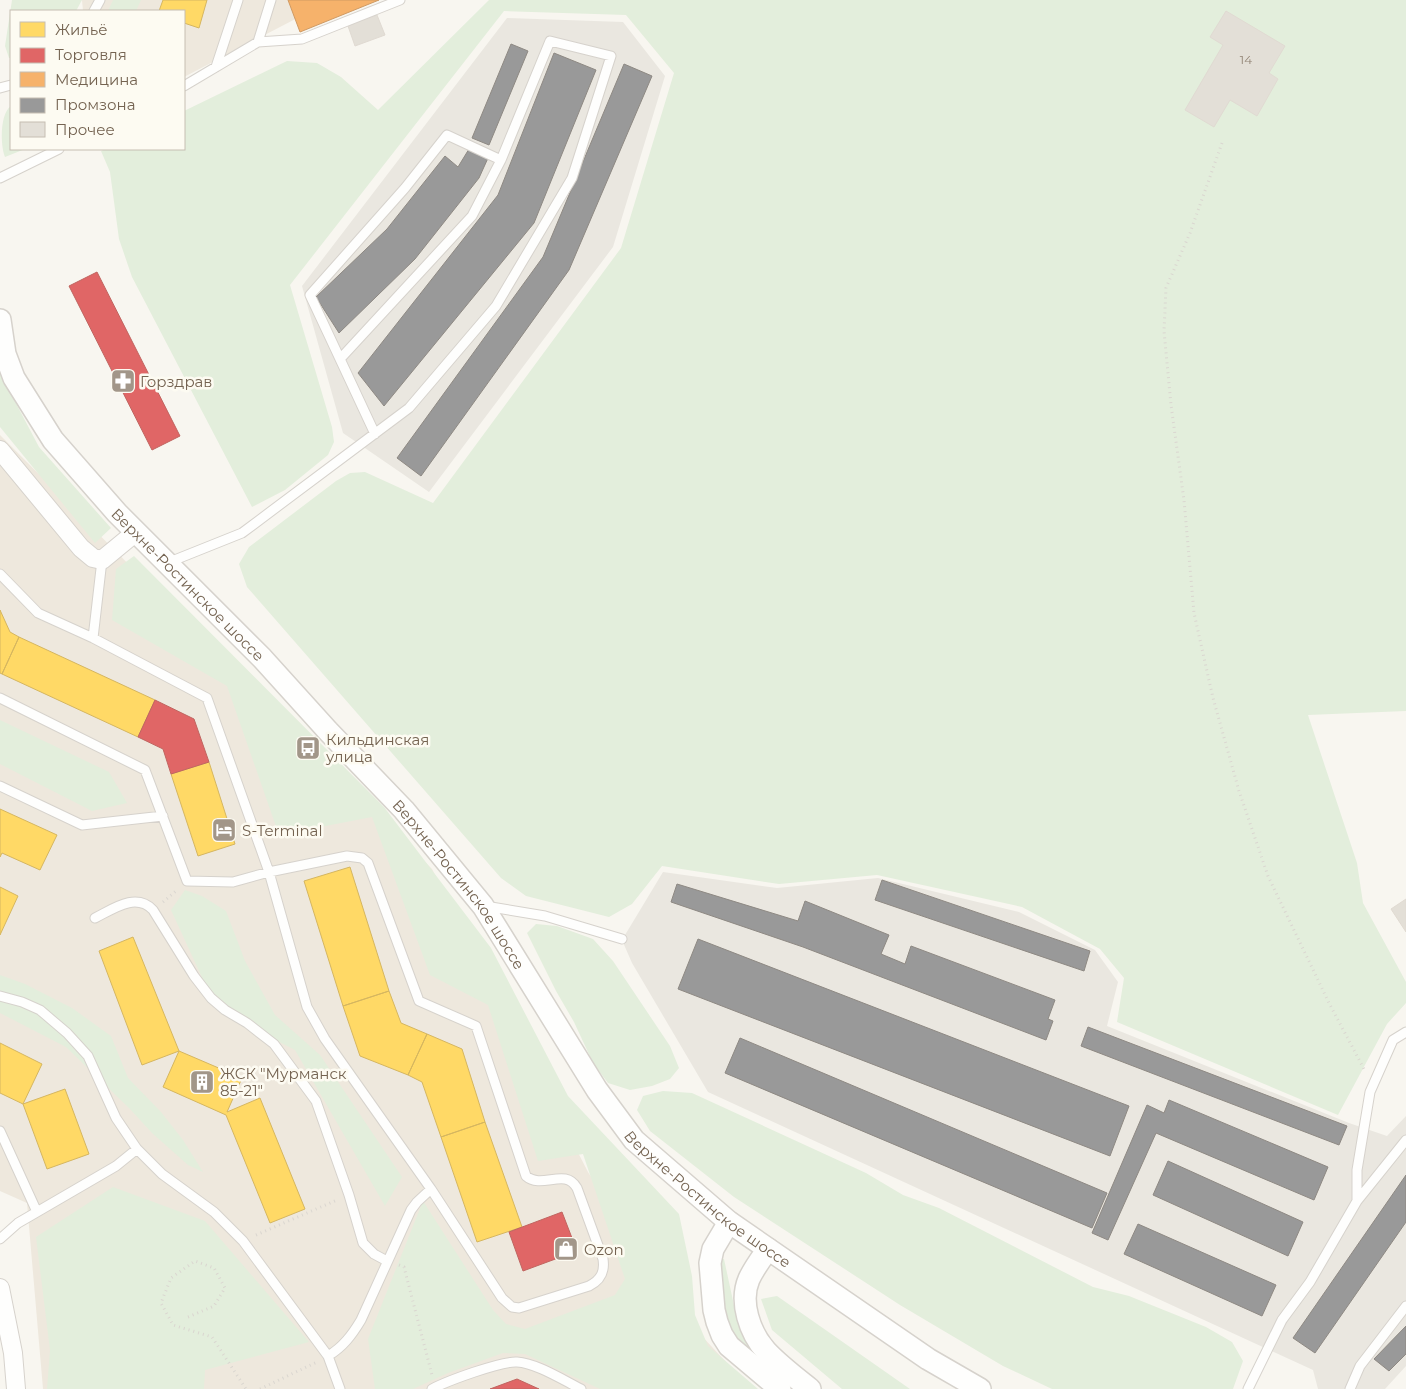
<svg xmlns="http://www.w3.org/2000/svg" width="1406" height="1389" font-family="Montserrat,sans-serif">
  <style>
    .residential { fill: #eee8dd }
    .industrial { fill: #eae7e0 }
    .green { fill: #e3eedc }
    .homes { fill: #ffd966; stroke: #d5b660 }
    .shops { fill: #e06666; stroke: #c06560 }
    .health { fill: #f6b26b; stroke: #cf9a63 }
    .industry { fill: #999; stroke: #8e8983 }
    .building { fill: #e3dfd7; stroke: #e0dad2 }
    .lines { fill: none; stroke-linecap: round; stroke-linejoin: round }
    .service-casing { stroke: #d6d2cc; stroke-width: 11 }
    .minor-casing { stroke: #d6d2cc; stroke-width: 20 }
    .tertiary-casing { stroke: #d6d2cc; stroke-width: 24 }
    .path { stroke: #dad6d0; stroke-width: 3; stroke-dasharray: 1 4; stroke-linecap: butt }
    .service { stroke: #fefefd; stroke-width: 9 }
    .minor { stroke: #fefefd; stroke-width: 18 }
    .tertiary { stroke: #fefefd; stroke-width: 21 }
    .labels { text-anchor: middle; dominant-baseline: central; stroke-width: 5; stroke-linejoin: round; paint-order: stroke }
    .number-label { font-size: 12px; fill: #918374 }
    .poi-label { font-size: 15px; fill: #746351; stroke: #fdfbf2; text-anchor: start }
    .street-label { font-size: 15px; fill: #746351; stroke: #fdfbf2 }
  </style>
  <rect width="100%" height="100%" fill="#f8f6f0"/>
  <path class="residential" d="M 82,0 L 332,0 L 184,77 L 184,11 L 83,11 Z
    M 0,435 L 432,869 L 588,1172 L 674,1306 L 751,1389 L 43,1389 L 27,1203 L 0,1191 Z"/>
  <path class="industrial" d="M 507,18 L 623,22 L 665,76 L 613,247 L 429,492 L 343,433 L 302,286 Z
    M 663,872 L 777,888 L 878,878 L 1019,912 L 1095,950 L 1118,982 L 1107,1026 L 1349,1123 L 1387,1136 L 1406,1116 L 1406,1366 L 1385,1389 L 1318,1389 L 1313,1370 L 708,1092 L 632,963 L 622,940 Z"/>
  <path class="green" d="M 12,0 L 82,0 L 76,11 L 11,11 L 11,58 L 9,58 L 5,46 Z
    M 113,0 L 141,0 L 136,11 L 108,11 Z
    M 489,0 L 1406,0 L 1406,711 L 1308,715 L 1357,863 L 1363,903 L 1406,982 L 1406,1003 L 1387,1024 L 1338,1115 L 1117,1022 L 1124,978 L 1100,949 L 1022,907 L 877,875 L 779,884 L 662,866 L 632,904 L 609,917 L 526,896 L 501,878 L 247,587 L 239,564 L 249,547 L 336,481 L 350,473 L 365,472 L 433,503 L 621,248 L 674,73 L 626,15 L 504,11 L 290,285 L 332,427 L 334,442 L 328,455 L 285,490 L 252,507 L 132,277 L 119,239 L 110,172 L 101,151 L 106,149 L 184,149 L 184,111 L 287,61 L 317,63 L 341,77 L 378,110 Z
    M 11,106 L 11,149 L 25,149 L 5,157 C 0,145 0,113 11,106 Z
    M 0,373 L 39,447 L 111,528 L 95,543 L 0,427 Z
    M 134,556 L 384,807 L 491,948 L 568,1096 L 679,1214 L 692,1276 L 695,1315 L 708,1346 L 758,1389 L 600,1389 L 525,1354 L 503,1353 L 448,1373 L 413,1389 L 375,1389 L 368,1339 L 423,1201 L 493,1310 L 506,1324 L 525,1329 L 615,1295 L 625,1279 L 583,1154 L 538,1161 L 488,1005 L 430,975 L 372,817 L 279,835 L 227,686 L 112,620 L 116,569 Z
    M 0,720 L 109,772 L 127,803 L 92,811 L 0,764 Z
    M 185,890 L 202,896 L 226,911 L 245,961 L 275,1015 L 320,1055 L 402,1177 L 385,1206 L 295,1050 L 217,1010 L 171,910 Z
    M 536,924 L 557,926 L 593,939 L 613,961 L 670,1046 L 679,1068 L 670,1079 L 652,1086 L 630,1090 L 608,1083 L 593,1063 L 574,1022 L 556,991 L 527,933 Z
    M 0,975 L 25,984 L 72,1008 L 111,1036 L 128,1078 L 161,1112 L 183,1140 L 203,1172 L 188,1165 L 152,1133 L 130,1109 L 66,1047 L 0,1013 Z
    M 663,1091 L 692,1093 L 866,1173 L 903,1195 L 939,1208 L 1093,1287 L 1129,1296 L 1206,1327 L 1232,1342 L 1243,1361 L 1233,1389 L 1052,1389 L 1003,1366 L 900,1305 L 734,1197 L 650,1131 L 637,1110 L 643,1096 Z
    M 113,1187 L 205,1221 L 309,1342 L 205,1370 L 204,1389 L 47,1389 L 50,1350 L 36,1237 Z
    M 718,1259 L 724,1259 L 735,1310 L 744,1335 L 757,1356 L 737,1342 L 722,1317 Z
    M 777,1296 L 910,1389 L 842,1389 L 772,1330 L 761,1299 Z"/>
  <path class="homes" d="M 163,0 L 207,0 L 199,28 L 184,23 L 184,11 L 159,11 Z
    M 0,610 L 10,632 L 19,637 L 2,674 L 0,673 Z
    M 19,637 L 155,700 L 138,737 L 2,674 Z
    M 209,762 L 235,844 L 198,856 L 171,774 Z
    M 0,809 L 57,835 L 40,870 L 2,853 L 0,857 Z
    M 350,867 L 389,991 L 343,1006 L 304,881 Z
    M 0,887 L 18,896 L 0,935 Z
    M 133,937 L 179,1051 L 242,1078 L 227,1112 L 260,1098 L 305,1209 L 270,1223 L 226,1115 L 163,1087 L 179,1051 L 142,1065 L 99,951 Z
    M 389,991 L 401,1023 L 427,1034 L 408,1075 L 360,1056 L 343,1006 Z
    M 427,1034 L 462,1049 L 485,1122 L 441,1137 L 422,1082 L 408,1075 Z
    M 0,1043 L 42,1064 L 23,1104 L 0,1093 Z
    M 65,1089 L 89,1154 L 47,1169 L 23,1104 Z
    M 485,1122 L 522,1227 L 477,1242 L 441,1137 Z"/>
  <path class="shops" d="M 97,272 L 180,436 L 152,450 L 69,286 Z
    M 155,700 L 194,719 L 209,762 L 171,774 L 163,749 L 138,737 Z
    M 562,1212 L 577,1251 L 523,1271 L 509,1232 Z
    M 517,1379 L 539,1389 L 490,1389 Z"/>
  <path class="health" d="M 288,0 L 379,0 L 300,32 Z"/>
  <path class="industry" d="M 511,44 L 528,51 L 489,145 L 472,138 Z
    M 554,53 L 596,70 L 534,223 L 384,406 L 358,373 L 498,195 Z
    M 624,64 L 652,76 L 569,270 L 421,476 L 397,458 L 543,257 Z
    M 469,149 L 488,158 L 479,178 L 415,259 L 339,333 L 316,297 L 387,229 L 445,156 L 458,167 Z
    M 882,880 L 1090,951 L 1084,971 L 875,900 Z
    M 677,884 L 798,921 L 805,901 L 889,935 L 881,954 L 905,964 L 911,946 L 1055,1000 L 1048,1019 L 1053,1021 L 1046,1040 L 803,947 L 671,902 Z
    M 698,939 L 1129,1106 L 1110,1156 L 678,989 Z
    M 1088,1027 L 1347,1126 L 1339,1145 L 1081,1046 Z
    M 740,1038 L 1107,1193 L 1092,1228 L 725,1073 Z
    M 1169,1100 L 1328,1167 L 1314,1200 L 1156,1133 L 1108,1240 L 1092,1233 L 1147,1105 L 1164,1113 Z
    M 1168,1161 L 1303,1222 L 1288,1256 L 1153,1195 Z
    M 1406,1175 L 1406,1222 L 1315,1353 L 1293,1338 Z
    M 1138,1224 L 1276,1285 L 1262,1316 L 1124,1254 Z
    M 1406,1326 L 1406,1354 L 1389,1371 L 1374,1359 Z"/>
  <path class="building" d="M 1226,11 L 1285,46 L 1269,73 L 1278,79 L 1257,116 L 1230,100 L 1214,127 L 1185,110 L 1223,45 L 1210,37 Z
    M 377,15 L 385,35 L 355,46 L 348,26 Z
    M 1406,899 L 1406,932 L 1391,909 Z"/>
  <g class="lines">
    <defs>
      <path id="service" d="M 94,11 L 100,0
        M 258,42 L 302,39 L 400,0
        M 216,67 L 238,0
        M 184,86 L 258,42 L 271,0
        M 0,88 L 11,85
        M 0,178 L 59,149
        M 340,359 L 310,295 L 405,188 L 447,135 L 501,160
        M 167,563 L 242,533 L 409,408 L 496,306 L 572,178 L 611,56 L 550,41 L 501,160 L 472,216 L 340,359 L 375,434
        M 0,574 L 38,613 L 93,638
        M 0,698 L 145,770 L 187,881 L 233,882 L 269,872 L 347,856 L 362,858 L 368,863 L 419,1001 L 476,1026 L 526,1176 C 542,1190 565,1167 577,1188 L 603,1259 C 605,1272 601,1280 589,1286 L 519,1308 L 512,1307 L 502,1298 L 431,1189 L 325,1039 L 307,1007 L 269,872 L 207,698 L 93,638 L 102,560
        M 0,786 L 82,825 L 163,816
        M 485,906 L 545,916 L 622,939
        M 95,918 C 113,909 136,892 153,910 L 194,976 L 211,998 L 225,1010 L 247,1023 L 274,1044 L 316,1101 L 349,1195 L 363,1243 L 374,1254 L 387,1261
        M 0,996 L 22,1002 L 40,1010 L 67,1033 L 88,1056 L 116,1118 L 137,1149 L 162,1174 L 214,1212 L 243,1241 L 328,1356 L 340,1389
        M 0,1131 L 37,1212
        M 1357,1201 L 1357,1170 L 1370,1092 L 1393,1040 L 1406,1032
        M 0,1239 L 18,1223 L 116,1166 L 137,1149
        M 328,1356 C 343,1347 352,1335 361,1320 L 411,1210 L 417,1202 L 431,1189
        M 432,1389 C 447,1381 501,1361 517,1362 C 536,1363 563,1380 581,1389
        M 1248,1389 L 1282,1320 L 1310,1282 L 1357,1201 L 1406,1140
        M 1350,1389 L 1360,1366 L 1406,1306"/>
      <path id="minor" d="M 0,450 L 81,548 L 93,558 L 102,560 L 136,532
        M 0,1288 L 13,1353 L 16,1389"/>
      <g id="tertiary">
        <path id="s1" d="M 0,320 L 5,354 L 14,378 L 53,440 L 117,513 L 262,658 L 328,731 L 404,810 L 483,906 L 597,1090 L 634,1140 L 729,1222 L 928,1359 L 980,1389"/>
        <path d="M 729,1222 L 713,1249 L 710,1263 L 714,1310 L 717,1322 L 722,1335 L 729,1346 L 780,1389"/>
        <path d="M 768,1249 C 761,1259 754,1268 749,1279 C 739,1302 750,1333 766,1351 C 779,1365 795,1377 810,1389"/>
      </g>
    </defs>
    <use href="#service" class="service-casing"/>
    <use href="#minor" class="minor-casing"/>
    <use href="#tertiary" class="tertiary-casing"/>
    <path class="path" d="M 1222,143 L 1190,233 L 1166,288 L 1164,331 L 1171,405 L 1184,500 L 1194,613 L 1213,698 L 1239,791 L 1268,876 L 1329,1003 L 1364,1069
      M 163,902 L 177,890
      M 256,1235 L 337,1200
      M 399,1265 L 404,1267 L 432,1375
      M 188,1317 L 214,1306 L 225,1288 L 214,1268 L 195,1261 L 171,1278 L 161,1303 L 173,1325 L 212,1337 L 246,1389
      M 260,1389 L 317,1362"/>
    <use href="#service" class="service"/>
    <use href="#minor" class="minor"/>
    <use href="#tertiary" class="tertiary"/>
  </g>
  <defs>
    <symbol id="pharmacy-square" viewBox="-11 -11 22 22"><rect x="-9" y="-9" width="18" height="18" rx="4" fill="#a29689" stroke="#fdfbf2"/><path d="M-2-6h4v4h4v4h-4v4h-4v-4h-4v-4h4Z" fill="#fff"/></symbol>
    <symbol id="bus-square" viewBox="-11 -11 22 22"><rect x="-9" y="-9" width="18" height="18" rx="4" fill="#a29689" stroke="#fdfbf2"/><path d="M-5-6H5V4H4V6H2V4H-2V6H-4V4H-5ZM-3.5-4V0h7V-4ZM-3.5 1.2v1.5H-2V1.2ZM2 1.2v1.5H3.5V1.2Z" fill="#fff"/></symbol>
    <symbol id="hotel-square" viewBox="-11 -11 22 22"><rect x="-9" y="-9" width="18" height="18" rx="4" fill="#a29689" stroke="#fdfbf2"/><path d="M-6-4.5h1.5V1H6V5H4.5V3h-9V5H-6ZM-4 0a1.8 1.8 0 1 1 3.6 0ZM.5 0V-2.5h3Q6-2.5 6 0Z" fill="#fff"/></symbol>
    <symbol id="building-square" viewBox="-11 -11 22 22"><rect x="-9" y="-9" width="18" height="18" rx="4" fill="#a29689" stroke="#fdfbf2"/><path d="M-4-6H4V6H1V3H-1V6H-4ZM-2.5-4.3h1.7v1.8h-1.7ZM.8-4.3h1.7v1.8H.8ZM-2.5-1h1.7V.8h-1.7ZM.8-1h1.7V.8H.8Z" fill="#fff"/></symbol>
    <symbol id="shop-square" viewBox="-11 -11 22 22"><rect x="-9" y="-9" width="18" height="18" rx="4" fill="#a29689" stroke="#fdfbf2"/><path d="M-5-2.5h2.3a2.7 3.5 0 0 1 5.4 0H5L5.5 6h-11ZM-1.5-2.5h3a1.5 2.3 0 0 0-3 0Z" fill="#fff"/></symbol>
  </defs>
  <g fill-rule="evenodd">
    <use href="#pharmacy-square" x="109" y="367" width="28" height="28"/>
    <use href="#bus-square" x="294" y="734" width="28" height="28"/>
    <use href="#hotel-square" x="210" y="816" width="28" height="28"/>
    <use href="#building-square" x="188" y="1068" width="28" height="28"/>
    <use href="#shop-square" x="552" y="1235" width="28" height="28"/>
  </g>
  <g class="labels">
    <g class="number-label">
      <text x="1246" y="59">14</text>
    </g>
    <g class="poi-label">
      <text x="140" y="381">Горздрав</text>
      <text x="326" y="739">Кильдинская<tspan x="326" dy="17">улица</tspan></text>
      <text x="242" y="830">S-Terminal</text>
      <text x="220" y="1073">ЖСК "Мурманск<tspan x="220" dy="17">85-21"</tspan></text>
      <text x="584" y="1249">Ozon</text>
    </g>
    <g class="street-label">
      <text stroke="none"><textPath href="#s1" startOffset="331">Верхне-Ростинское шоссе</textPath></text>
      <text stroke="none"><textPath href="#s1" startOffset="736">Верхне-Ростинское шоссе</textPath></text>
      <text stroke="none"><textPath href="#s1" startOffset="1141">Верхне-Ростинское шоссе</textPath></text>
    </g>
  </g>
  <rect x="10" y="10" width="175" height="140" fill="#fdfbf2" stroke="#c6beb2"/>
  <rect x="20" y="22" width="25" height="15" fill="#ffd966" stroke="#c6beb2"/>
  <text x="55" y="35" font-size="15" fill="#746351">Жильё</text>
  <rect x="20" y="48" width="25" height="15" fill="#e06666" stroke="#c6beb2"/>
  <text x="55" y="60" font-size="15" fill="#746351">Торговля</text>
  <rect x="20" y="72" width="25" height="15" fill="#f6b26b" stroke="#c6beb2"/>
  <text x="55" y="85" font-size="15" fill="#746351">Медицина</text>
  <rect x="20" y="98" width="25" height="15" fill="#999999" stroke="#c6beb2"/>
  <text x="55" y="110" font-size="15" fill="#746351">Промзона</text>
  <rect x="20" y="122" width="25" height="15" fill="#e3dfd7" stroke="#c6beb2"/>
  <text x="55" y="135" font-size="15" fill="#746351">Прочее</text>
</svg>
